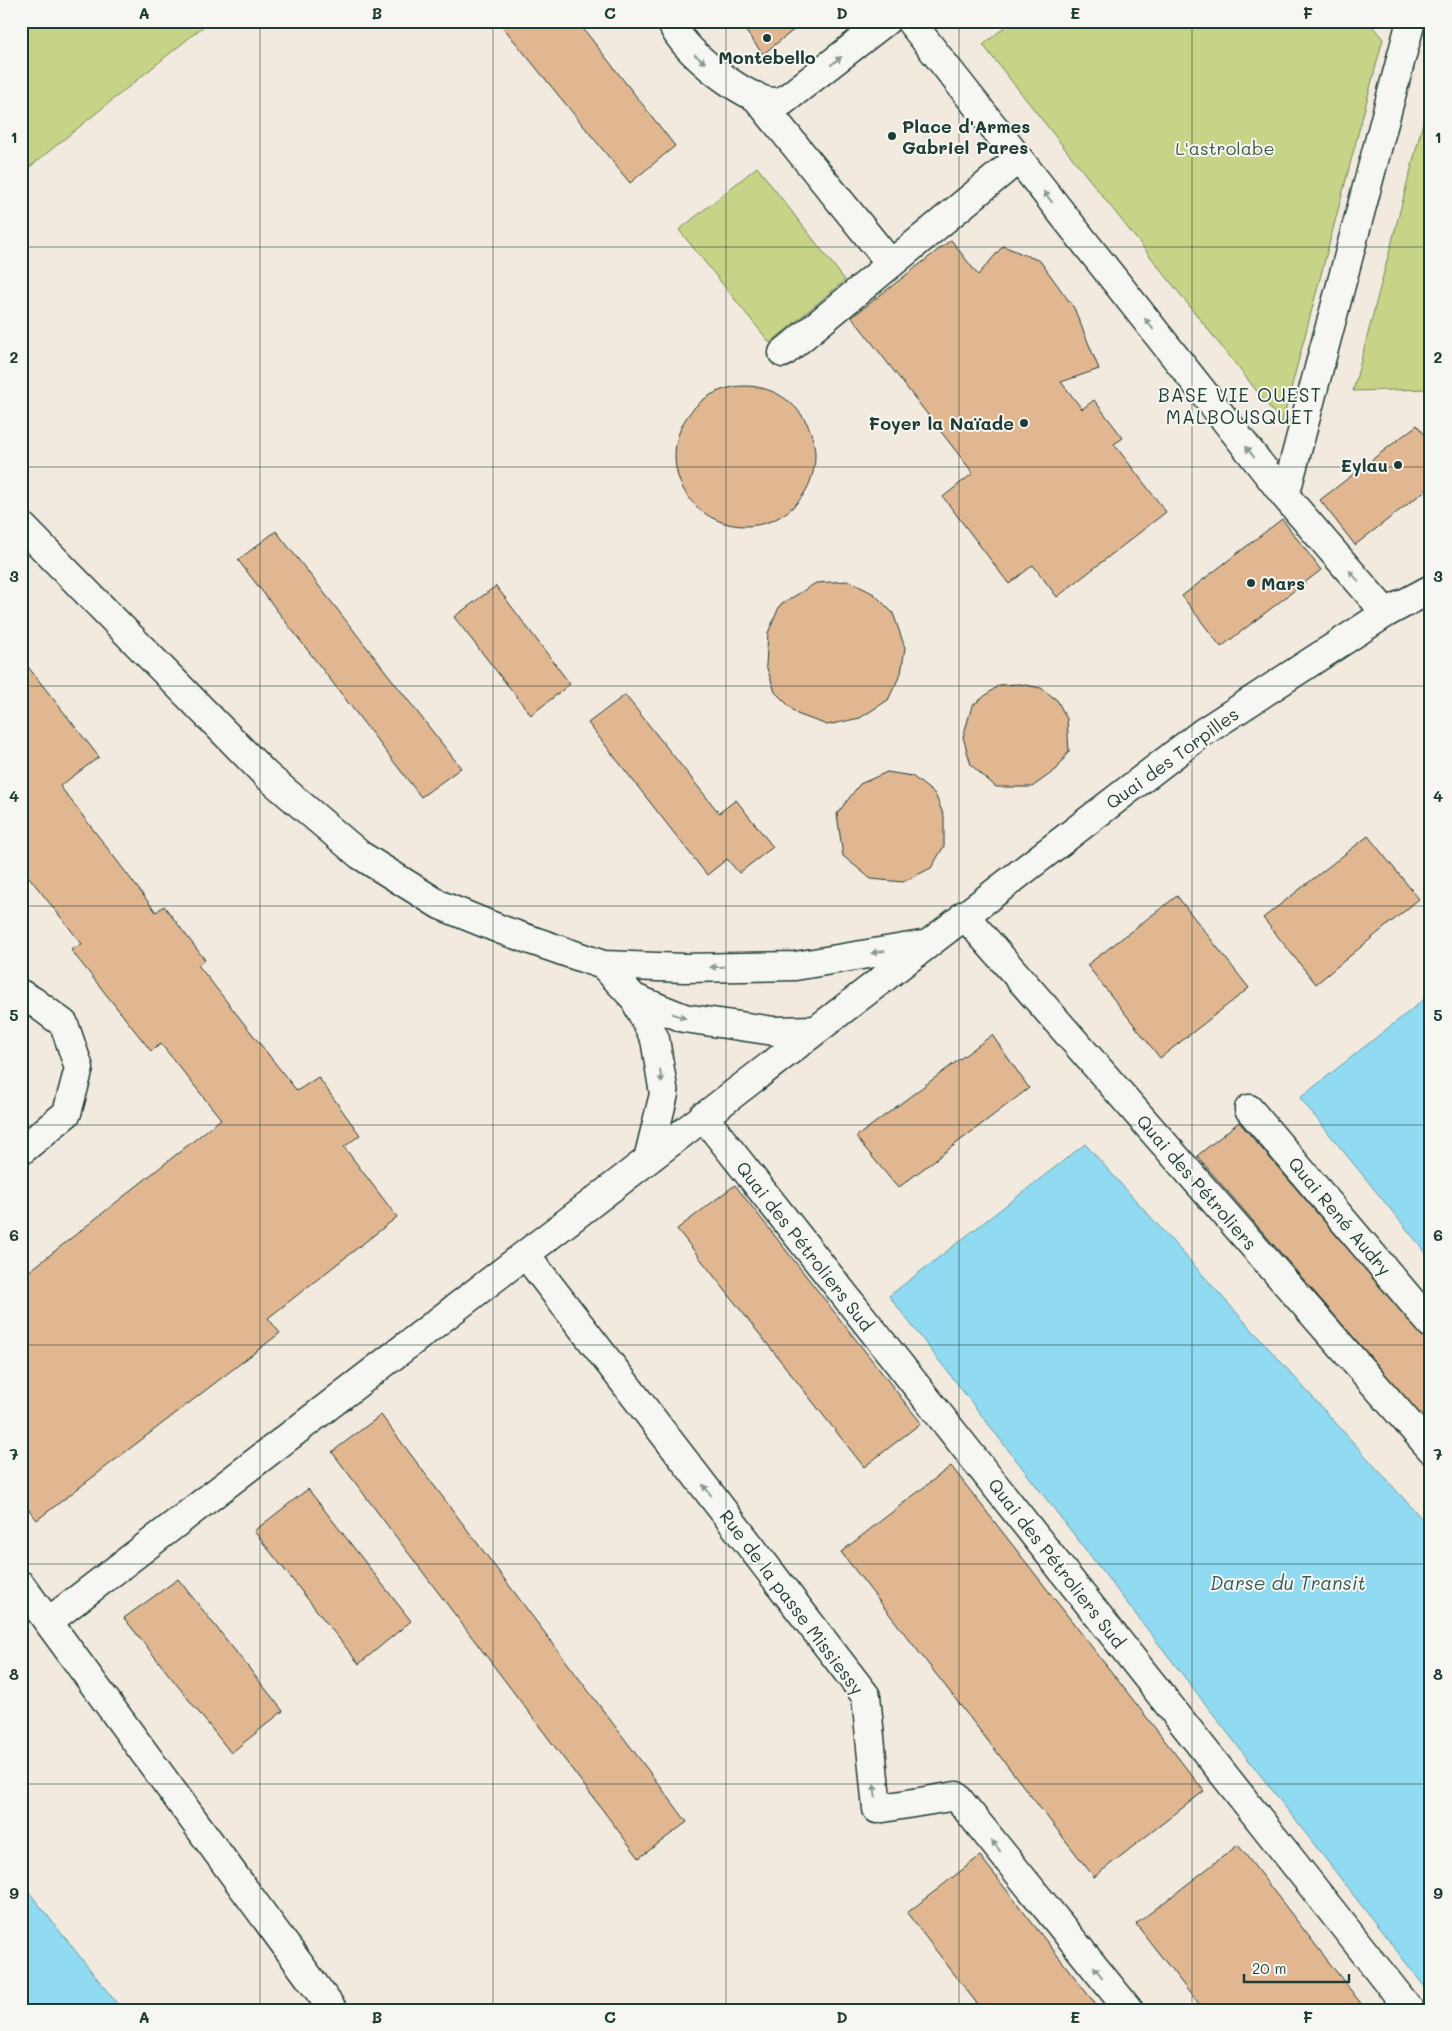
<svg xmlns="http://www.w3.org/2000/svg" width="1452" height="2031" font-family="Mali,sans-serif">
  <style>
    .green { fill: #c7d386; stroke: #73885d }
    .water { fill: #90dbf1; stroke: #639ca5 }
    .building { fill: #e1b792; stroke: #1f3d34 }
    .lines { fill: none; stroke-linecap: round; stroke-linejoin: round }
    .minor-casing { stroke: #1f3d34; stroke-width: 31 }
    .minor { stroke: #f6f6f2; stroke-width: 28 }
    .oneway { fill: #8a9a93 }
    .grid { fill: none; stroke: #1f3d34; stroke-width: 1; stroke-opacity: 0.55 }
    .poi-dot { fill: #1f3d34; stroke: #f6f6f2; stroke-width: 2 }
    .labels { text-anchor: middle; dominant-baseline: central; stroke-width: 4; stroke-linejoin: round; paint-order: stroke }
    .poi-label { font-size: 18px; font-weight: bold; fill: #1f3d34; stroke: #f6f6f2; text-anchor: start }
    .park-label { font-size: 18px; fill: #415b44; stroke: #f6f6f2 }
    .street-label { font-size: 18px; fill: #1f3d34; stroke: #f6f6f2 }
    .neighbourhood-label { font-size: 19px; letter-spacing: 1px; fill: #1f3d34; stroke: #f6f6f2 }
    .water-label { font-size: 19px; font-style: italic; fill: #365d5a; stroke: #f6f6f2 }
    .neatline { fill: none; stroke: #1f3d34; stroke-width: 2 }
    .grid-label { font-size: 16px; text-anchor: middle; font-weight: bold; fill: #1f3d34 }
  </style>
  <rect width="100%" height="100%" fill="#f2e9df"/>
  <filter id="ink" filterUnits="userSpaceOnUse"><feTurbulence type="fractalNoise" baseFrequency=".02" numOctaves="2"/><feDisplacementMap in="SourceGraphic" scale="10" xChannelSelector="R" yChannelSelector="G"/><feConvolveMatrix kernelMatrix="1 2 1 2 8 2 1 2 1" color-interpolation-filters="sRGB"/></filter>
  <g filter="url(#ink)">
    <path class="green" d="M 21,21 L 210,21 L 21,174 Z
      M 1012,21 L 1368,21 L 1383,39 L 1282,423 L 983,45 Z
      M 1431,92 L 1431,389 L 1353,391 Z
      M 757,167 L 845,280 L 770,343 L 679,230 Z"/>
    <path class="water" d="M 1431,994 L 1431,1259 L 1300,1098 Z
      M 1085,1144 L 1431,1529 L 1431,1995 L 889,1296 Z
      M 21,1882 L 122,2010 L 21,2010 Z"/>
    <path class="building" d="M 498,21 L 579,21 L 578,22 L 675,146 L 630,183 Z
      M 738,21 L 805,21 L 763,54 Z
      M 951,240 L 978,275 L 1003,246 L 1040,261 L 1074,308 L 1099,369 L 1061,382 L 1082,409 L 1094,400 L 1123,438 L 1114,444 L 1166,512 L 1057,597 L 1033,565 L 1009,584 L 943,497 L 973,473 L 852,317 Z
      M675 456a70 70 0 1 1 140 0a70 70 0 1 1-140 0Z
      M 1417,425 L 1431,443 L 1431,486 L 1355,545 L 1320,500 Z
      M 1282,519 L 1321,570 L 1221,647 L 1182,596 Z
      M 276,531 L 461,768 L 421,797 L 238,560 Z
      M 849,581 L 874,594 L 893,613 L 905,648 L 901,673 L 888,700 L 860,718 L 827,725 L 797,714 L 775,692 L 766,665 L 768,633 L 780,605 L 816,583 Z
      M 496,586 L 570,684 L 531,715 L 454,617 Z
      M 21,658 L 99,757 L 60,786 L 156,912 L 164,906 L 205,960 L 198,965 L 297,1091 L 318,1077 L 360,1135 L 344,1147 L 397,1217 L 268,1318 L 280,1333 L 37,1520 L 21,1500 L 21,1278 L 221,1119 L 161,1044 L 151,1051 L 71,950 L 82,944 L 21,867 Z
      M 1020,684 L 1041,688 L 1057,700 L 1067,719 L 1069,751 L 1057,769 L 1032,787 L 996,787 L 971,765 L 963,737 L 972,706 L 999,685 Z
      M 625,695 L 719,813 L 736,800 L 773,847 L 739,873 L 727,859 L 707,875 L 588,723 Z
      M 887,772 L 912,776 L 935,794 L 944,816 L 944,846 L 931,868 L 903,882 L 871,879 L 843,856 L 837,814 L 860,784 Z
      M 1368,836 L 1419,899 L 1316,984 L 1263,918 Z
      M 1177,896 L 1249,988 L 1160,1058 L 1087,965 Z
      M 992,1035 L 1029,1088 L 898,1188 L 856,1137 Z
      M 1239,1122 L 1431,1346 L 1431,1427 L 1197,1156 Z
      M 735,1185 L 921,1423 L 864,1467 L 677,1229 Z
      M 381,1415 L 687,1822 L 639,1858 L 332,1452 Z
      M 951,1466 L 1204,1791 L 1094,1877 L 841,1552 Z
      M 308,1489 L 411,1621 L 359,1664 L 254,1531 Z
      M 178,1579 L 283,1711 L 231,1753 L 124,1618 Z
      M 1238,1845 L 1366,2010 L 1203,2010 L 1136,1924 Z
      M 980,1856 L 1100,2010 L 982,2010 L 907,1913 Z"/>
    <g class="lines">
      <defs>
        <path id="minor" d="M 671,21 C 681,50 735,90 763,100 C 769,102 776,102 782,102 L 886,21
          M 910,21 L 1285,496 L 1386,613
          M 755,96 L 891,264
          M 783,353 L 1018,159
          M 1285,496 L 1411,21
          M 21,525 L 266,775 L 360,855 L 440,905 L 502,930 L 603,965 L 685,968 L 795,966 L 922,945
          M 964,915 L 1431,1449
          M 603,965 L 634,998 L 655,1039 L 664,1094 L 648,1159
          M 21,994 L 33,1001 L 64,1024 L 79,1068 L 67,1113 L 21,1151
          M 634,998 L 684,1018 L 774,1031 L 815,1030
          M 1249,1109 L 1431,1324
          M 703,1116 L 1410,2010
          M 526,1255 L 866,1696 L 877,1809 L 956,1796 L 1129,2010
          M 21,1585 L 333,2010
          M 48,1622 L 1202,733 L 1386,613 L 1431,589"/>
      </defs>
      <use href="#minor" class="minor-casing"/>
      <use href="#minor" class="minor"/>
    </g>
    <defs><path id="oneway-solid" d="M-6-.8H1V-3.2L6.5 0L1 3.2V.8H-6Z" transform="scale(1.25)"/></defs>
    <g class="oneway">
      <use href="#oneway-solid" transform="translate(700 59) rotate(39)"/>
      <use href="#oneway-solid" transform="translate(836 61) rotate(-38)"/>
      <use href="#oneway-solid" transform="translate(1048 197) rotate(-128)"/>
      <use href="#oneway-solid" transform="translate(1149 324) rotate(-128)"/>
      <use href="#oneway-solid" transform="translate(1250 452) rotate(-128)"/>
      <use href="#oneway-solid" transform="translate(1354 576) rotate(-131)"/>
      <use href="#oneway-solid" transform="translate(878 952) rotate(170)"/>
      <use href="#oneway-solid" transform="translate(717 967) rotate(179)"/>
      <use href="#oneway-solid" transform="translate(679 1016) rotate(19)"/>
      <use href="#oneway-solid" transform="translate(661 1076) rotate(81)"/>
      <use href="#oneway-solid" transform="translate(707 1490) rotate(-128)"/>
      <use href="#oneway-solid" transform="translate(875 1791) rotate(-95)"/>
      <use href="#oneway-solid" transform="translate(996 1846) rotate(-129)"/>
      <use href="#oneway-solid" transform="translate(1098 1972) rotate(-129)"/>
    </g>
  </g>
  <path class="grid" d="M 260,21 L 260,2010M 493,21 L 493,2010M 726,21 L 726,2010M 959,21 L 959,2010M 1192,21 L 1192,2010M 21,247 L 1431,247M 21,467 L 1431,467M 21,686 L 1431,686M 21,906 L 1431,906M 21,1125 L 1431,1125M 21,1345 L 1431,1345M 21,1564 L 1431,1564M 21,1784 L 1431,1784"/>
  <g class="poi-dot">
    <circle cx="767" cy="38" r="5"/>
    <circle cx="892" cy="136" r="5"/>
    <circle cx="1024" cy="423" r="5"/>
    <circle cx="1398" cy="465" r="5"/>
    <circle cx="1251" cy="583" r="5"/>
  </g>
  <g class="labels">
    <g class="poi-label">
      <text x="767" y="57" text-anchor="middle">Montebello</text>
      <text x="902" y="126">Place d'Armes<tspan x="902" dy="21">Gabriel Pares</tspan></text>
      <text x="1014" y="423" text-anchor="end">Foyer la Naïade</text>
      <text x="1388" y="465" text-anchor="end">Eylau</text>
      <text x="1261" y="583">Mars</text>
    </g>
    <g class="park-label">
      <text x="1225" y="148">L'astrolabe</text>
    </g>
    <g class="street-label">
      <text transform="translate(1172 758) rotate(-36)">Quai des Torpilles</text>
      <text transform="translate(1197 1182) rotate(49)">Quai des Pétroliers</text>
      <text transform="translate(1340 1216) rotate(50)">Quai René Audry</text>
      <text transform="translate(805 1246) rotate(52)">Quai des Pétroliers Sud</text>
      <text transform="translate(1057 1563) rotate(52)">Quai des Pétroliers Sud</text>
      <text transform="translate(792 1602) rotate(53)">Rue de la passe Missiessy</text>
    </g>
    <g class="neighbourhood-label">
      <text x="1240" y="394">BASE VIE OUEST<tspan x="1240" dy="22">MALBOUSQUET</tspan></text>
    </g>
    <g class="water-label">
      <text x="1288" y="1582">Darse du Transit</text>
    </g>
  </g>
  <rect width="1452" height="2031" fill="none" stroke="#f6f6f2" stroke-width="55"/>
  <path d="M1244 1974v8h105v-8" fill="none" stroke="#1f3d34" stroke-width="2.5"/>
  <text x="1252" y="1974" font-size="15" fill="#1f3d34" stroke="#f6f6f2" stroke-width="4" paint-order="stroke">20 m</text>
  <rect x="28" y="28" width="1396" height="1976" class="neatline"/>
  <g class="grid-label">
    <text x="144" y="19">A</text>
    <text x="377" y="19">B</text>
    <text x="610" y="19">C</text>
    <text x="842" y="19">D</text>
    <text x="1075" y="19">E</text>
    <text x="1308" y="19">F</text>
    <text x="14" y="143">1</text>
    <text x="1438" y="143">1</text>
    <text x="14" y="363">2</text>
    <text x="1438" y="363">2</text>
    <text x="14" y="582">3</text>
    <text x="1438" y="582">3</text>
    <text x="14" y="802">4</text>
    <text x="1438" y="802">4</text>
    <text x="14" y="1021">5</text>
    <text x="1438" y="1021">5</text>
    <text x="14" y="1241">6</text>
    <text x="1438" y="1241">6</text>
    <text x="14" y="1460">7</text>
    <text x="1438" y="1460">7</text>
    <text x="14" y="1680">8</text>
    <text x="1438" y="1680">8</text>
    <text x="14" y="1899">9</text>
    <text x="1438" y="1899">9</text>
    <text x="144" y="2023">A</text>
    <text x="377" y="2023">B</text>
    <text x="610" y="2023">C</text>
    <text x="842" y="2023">D</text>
    <text x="1075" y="2023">E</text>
    <text x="1308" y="2023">F</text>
  </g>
</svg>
